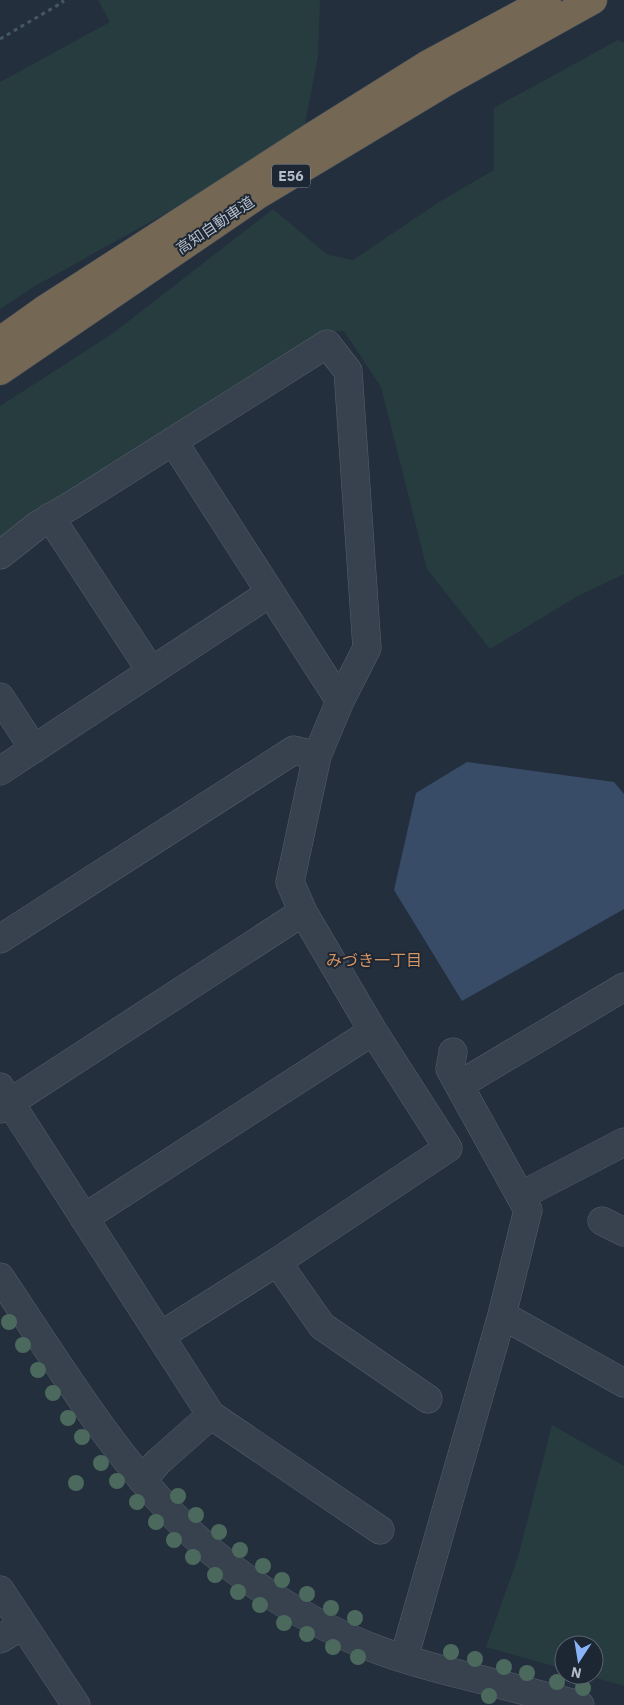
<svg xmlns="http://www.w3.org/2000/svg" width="624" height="1705" font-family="'IBM Plex Sans','Noto Sans JP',sans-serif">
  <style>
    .green { fill: #263c3f }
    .water { fill: #394c67 }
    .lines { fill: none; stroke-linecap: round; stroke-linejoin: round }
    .minor-casing { stroke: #565f6c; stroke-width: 29 }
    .highway-casing { stroke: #434c59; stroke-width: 29 }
    .path { stroke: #44595c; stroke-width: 3; stroke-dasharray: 4 4; stroke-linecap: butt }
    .minor { stroke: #38414e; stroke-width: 28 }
    .highway { stroke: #746855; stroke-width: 28 }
    .tree { fill: #4b6a5d }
    .labels { text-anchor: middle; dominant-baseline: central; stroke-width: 4; stroke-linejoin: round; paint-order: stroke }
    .shield { fill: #1d2633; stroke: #878f9c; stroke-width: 1 }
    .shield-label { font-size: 14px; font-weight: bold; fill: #b4bcc9 }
    .street-label { font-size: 15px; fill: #b4bcc9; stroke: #1d2633 }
    .neighbourhood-label { font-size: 16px; fill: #d59563; stroke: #1d2633 }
  </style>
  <rect width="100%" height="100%" fill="#242f3e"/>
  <path class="green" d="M 98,0 L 320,0 L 318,56 L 304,129 L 215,186 L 35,286 L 0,309 L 0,82 L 110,22 Z
    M 618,40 L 624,43 L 624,574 L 578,596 L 490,649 L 427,569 L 381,387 L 344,331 L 322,331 L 0,539 L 0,406 L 112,334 L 273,209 L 328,255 L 353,260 L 439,202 L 494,170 L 494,108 Z
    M 552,1425 L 624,1466 L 624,1686 L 586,1675 L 594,1675 L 594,1645 L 564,1645 L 564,1669 L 486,1647 L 518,1557 Z"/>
  <path class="water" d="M 467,762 L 614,782 L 624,794 L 624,909 L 462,1001 L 394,890 L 416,793 Z"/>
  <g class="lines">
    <defs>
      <path id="minor" d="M 173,441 L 340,701
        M 50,517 L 151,671
        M 0,555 L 38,525 L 72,505 L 327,344 L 348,371 L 367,648 L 340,701 L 317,756 L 290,882 L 303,912 L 373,1031 L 448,1148 L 277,1262 L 160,1336
        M 0,697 L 34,749
        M 0,771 L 270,593
        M 0,939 L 294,750 L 317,756
        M 459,1085 L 624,987
        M 0,1087 L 211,1415 L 158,1462 L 142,1480
        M 0,1109 L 303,912
        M 520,1196 L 624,1142
        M 84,1218 L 373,1031
        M 602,1221 L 624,1232
        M 277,1262 L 322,1326 L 428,1399
        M 0,1277 C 57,1362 110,1450 181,1523 C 229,1573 308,1623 373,1648 C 404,1660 438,1669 471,1677 C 507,1686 544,1696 580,1705
        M 502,1315 L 624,1383
        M 211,1415 L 380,1530
        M 0,1590 L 76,1705
        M 0,1639 L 23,1625
        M 404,1658 L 502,1315 L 528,1210 L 450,1069 L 453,1052"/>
      <path id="highway" d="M 0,341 L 45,309 L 313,136 L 428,64 L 547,0
        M 0,371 L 258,195 L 446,82 L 593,0"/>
    </defs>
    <use href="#minor" class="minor-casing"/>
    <use href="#highway" class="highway-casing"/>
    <path class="path" d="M 0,39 L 63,2 L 62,0"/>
    <use href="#minor" class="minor"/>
    <use href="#highway" class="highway"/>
  </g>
  <g class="tree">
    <circle cx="9" cy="1322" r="8"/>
    <circle cx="23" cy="1345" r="8"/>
    <circle cx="38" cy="1370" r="8"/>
    <circle cx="53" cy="1393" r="8"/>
    <circle cx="68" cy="1418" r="8"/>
    <circle cx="82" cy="1437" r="8"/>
    <circle cx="101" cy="1463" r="8"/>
    <circle cx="117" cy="1481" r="8"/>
    <circle cx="76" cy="1483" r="8"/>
    <circle cx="178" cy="1496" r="8"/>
    <circle cx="137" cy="1502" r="8"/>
    <circle cx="196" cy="1515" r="8"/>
    <circle cx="156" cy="1522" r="8"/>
    <circle cx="219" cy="1532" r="8"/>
    <circle cx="174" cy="1540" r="8"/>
    <circle cx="240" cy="1550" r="8"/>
    <circle cx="193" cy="1557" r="8"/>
    <circle cx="263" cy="1566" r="8"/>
    <circle cx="215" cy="1575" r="8"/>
    <circle cx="282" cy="1580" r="8"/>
    <circle cx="238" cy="1592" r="8"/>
    <circle cx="307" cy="1594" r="8"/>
    <circle cx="260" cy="1605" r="8"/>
    <circle cx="331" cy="1608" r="8"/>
    <circle cx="355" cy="1618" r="8"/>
    <circle cx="284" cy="1623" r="8"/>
    <circle cx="307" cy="1634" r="8"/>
    <circle cx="333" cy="1647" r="8"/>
    <circle cx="451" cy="1652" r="8"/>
    <circle cx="358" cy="1657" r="8"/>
    <circle cx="475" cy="1659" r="8"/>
    <circle cx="504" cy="1667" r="8"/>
    <circle cx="527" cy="1673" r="8"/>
    <circle cx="557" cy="1682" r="8"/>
    <circle cx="583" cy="1688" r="8"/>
    <circle cx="489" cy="1696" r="8"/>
  </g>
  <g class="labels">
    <rect class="shield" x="272" y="164.5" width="38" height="23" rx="4"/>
    <g class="shield-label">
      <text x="291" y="176">E56</text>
    </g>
    <g class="street-label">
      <text transform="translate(215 225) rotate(-34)">高知自動車道</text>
    </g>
    <g class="neighbourhood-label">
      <text x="374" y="960">みづき一丁目</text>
    </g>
  </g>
  <g transform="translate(579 1660) rotate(192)"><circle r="24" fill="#1d2633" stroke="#59626f"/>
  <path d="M0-4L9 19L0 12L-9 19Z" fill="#8ab4f8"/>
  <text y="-8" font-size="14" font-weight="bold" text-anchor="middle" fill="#b4bcc9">N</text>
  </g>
</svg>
